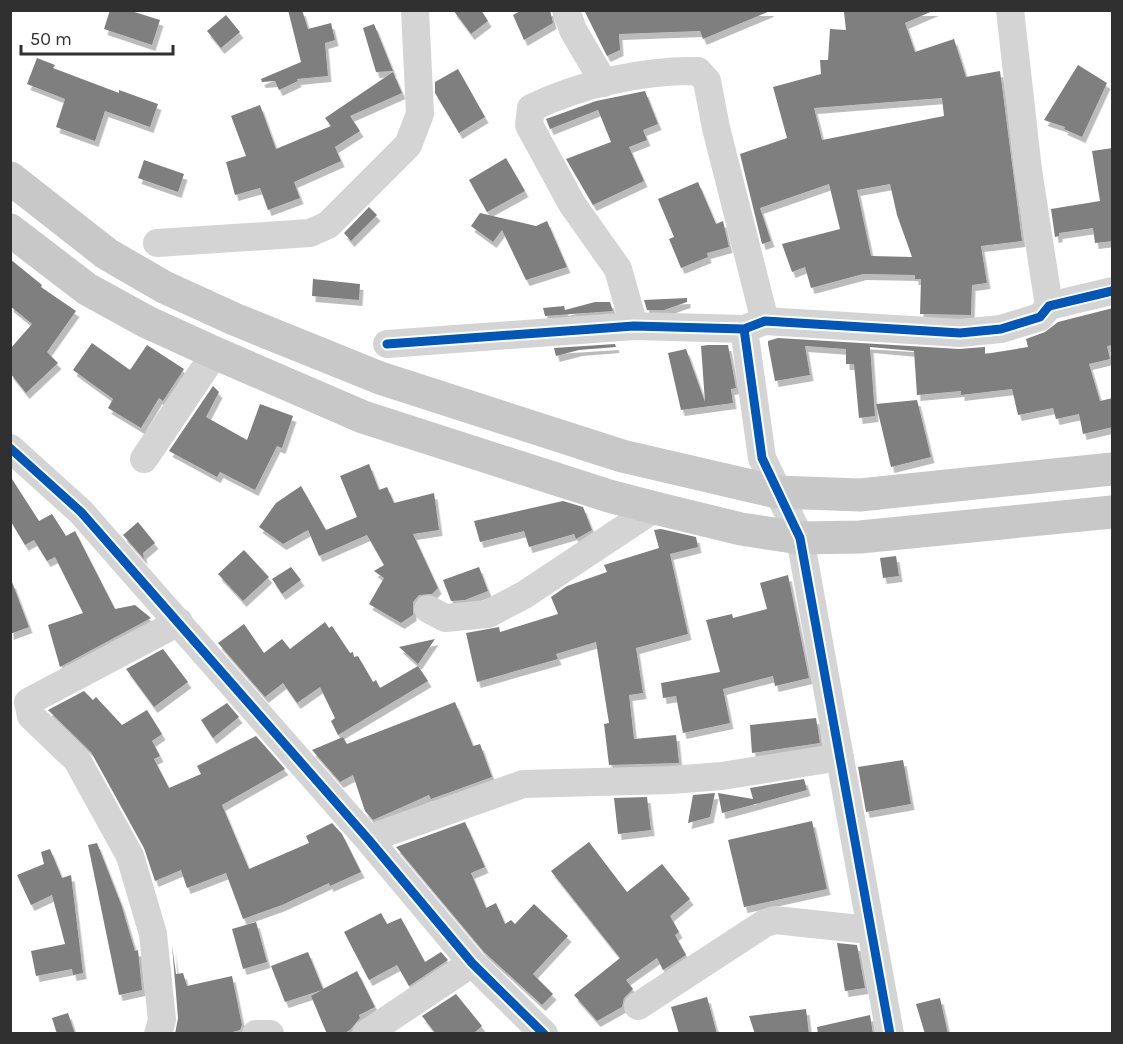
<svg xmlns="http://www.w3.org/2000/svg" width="1123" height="1044" font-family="Karla,sans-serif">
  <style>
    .building { fill: #7f7f7f; fill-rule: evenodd; filter: url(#shadow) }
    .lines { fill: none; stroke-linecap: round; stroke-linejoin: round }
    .minor { stroke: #d4d4d4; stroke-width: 28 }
    .major { stroke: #c8c8c8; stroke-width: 33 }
    .cycleway-casing { stroke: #fff; stroke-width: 13 }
    .cycleway { stroke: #0057b8; stroke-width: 9 }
  </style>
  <defs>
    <filter id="shadow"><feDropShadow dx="3.5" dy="6" stdDeviation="0" flood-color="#0004"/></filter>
  </defs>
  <rect width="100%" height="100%" fill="#fff"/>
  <path class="building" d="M 110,10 L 128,10 L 160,20 L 152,45 L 104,29 Z
    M 288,10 L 302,10 L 308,29 L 331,23 L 335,40 L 325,43 L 328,76 L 297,79 L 298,81 L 279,90 L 275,81 L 262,82 L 261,79 L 301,62 Z
    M 453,10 L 481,10 L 488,21 L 471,34 Z
    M 522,10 L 550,10 L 553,23 L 524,40 L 513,15 Z
    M 584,10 L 770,10 L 770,11 L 703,39 L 700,31 L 619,34 L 620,50 L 607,56 Z
    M 858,10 L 935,10 L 905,23 L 915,52 L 954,39 L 966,77 L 1000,71 L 1022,241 L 981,246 L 987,283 L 972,285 L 971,315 L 920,314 L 921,279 L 915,279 L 915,275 L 863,274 L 811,288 L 805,267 L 792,272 L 782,244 L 840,229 L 829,184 L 760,208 L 771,241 L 762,244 L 740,154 L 787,138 L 773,87 L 821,74 L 820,60 L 828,60 L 830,29 L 846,30 L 844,12 ZM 942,98 L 944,116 L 822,140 L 814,108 ZM 890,184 L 897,215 L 912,257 L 871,256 L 857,190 Z
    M 226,15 L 240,32 L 221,48 L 207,31 Z
    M 374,24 L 393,71 L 376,72 L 363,28 Z
    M 37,58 L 55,65 L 53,68 L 119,93 L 119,90 L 158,104 L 150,127 L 105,111 L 95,141 L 56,127 L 65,99 L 27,84 Z
    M 1078,65 L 1107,83 L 1082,137 L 1064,129 L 1065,127 L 1044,120 Z
    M 458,69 L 485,117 L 459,133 L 435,93 L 435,82 Z
    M 393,72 L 402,93 L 350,116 L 360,131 L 335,147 L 341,161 L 294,182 L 300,198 L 268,210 L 260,188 L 235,195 L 226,162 L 246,156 L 231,116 L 260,105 L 276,149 L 331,126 L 325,118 Z
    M 645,91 L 658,124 L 643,130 L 647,140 L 629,147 L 644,181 L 593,205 L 566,159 L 611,142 L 598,110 L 550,129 L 546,119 L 596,101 Z
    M 1113,148 L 1113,241 L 1095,243 L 1093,228 L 1059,233 L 1059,236 L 1055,237 L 1051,209 L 1100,201 L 1092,151 Z
    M 506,158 L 525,191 L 487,212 L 469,180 Z
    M 144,160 L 184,174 L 178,192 L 138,178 Z
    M 698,182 L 716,224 L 723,221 L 729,247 L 707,253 L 708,257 L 681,268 L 669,239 L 674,237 L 658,199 Z
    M 369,207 L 377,215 L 351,241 L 344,233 Z
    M 480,213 L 536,226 L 547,221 L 567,267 L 526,280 L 502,230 L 493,242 L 471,226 Z
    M 10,259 L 42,285 L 41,287 L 76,311 L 47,352 L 58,363 L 26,393 L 10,373 L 10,349 L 32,324 L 10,306 Z
    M 313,279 L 360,284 L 359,300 L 312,296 Z
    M 687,298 L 687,302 L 664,310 L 647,310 L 644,300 Z
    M 595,302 L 610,302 L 613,311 L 545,316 L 543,308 L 564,306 L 565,310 Z
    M 1113,308 L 1113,345 L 1107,346 L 1110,359 L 1089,364 L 1100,401 L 1113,398 L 1113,427 L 1083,434 L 1079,414 L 1056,419 L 1053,408 L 1018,415 L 1012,389 L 961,395 L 961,391 L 917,395 L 914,351 L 870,347 L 875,416 L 859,418 L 854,364 L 846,364 L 846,349 L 805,346 L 810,375 L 775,381 L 768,344 L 768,341 L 778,338 L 959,349 L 985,347 L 985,354 L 1028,347 L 1026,339 L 1045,332 L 1058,322 Z
    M 92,343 L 130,370 L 147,345 L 184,369 L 163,401 L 159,398 L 141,428 L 108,408 L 113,399 L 73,370 Z
    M 615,344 L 616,347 L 579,350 L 556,356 L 554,348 Z
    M 708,345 L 728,345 L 736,388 L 731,389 L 733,403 L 681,410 L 668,353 L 686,349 L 705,402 L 701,346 Z
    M 213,386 L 219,392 L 206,417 L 247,440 L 260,404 L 293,416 L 282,448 L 277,446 L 255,490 L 220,472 L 217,477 L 169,451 Z
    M 917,400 L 931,457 L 891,467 L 876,404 Z
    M 369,464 L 379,490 L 387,487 L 394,503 L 434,493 L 439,530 L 413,534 L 438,588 L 432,594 L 419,595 L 413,602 L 413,615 L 401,623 L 369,604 L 384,578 L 374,571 L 384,565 L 367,535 L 319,556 L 308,530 L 283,544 L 259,527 L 276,503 L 301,486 L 326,530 L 357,517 L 340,476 Z
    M 10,476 L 39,521 L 52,514 L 66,536 L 75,531 L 115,609 L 135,605 L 151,618 L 60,667 L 48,625 L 83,613 L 55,557 L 47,561 L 34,540 L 25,545 L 10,520 Z
    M 563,501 L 583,507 L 592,530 L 576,539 L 574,534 L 529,547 L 524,531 L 480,542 L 474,521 Z
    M 138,522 L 155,543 L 143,553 L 144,559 L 123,535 Z
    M 661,529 L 696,537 L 698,547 L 670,554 L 688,634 L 636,648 L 643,693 L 629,695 L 634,739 L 676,735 L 679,763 L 609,765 L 604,724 L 609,723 L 596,642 L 556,654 L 558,659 L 477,682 L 466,633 L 499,627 L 500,632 L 558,614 L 551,597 L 567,586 L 607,572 L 604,565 L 659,548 L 654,530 Z
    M 244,550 L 269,577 L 243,601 L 218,574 Z
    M 896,556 L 899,576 L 883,578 L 880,558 Z
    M 291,567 L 301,580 L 282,594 L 272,579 Z
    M 479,567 L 488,591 L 465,600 L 451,601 L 443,580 Z
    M 788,575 L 809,678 L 775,686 L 773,676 L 723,689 L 730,723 L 683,733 L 676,696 L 663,698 L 661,683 L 720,672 L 706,620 L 732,614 L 733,618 L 767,609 L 760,583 Z
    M 12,582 L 29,627 L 10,634 L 10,583 Z
    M 325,622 L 329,628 L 332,626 L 350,653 L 353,652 L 354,657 L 358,656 L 373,682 L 376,680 L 380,688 L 418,666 L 428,681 L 338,735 L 331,721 L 335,718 L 320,687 L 297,703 L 283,683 L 265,697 L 218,643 L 244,624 L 264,653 L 282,639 L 290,649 Z
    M 435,639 L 418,664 L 399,647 Z
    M 163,649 L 188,682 L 154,707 L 126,669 Z
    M 84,691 L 93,700 L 96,697 L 122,725 L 147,710 L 162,734 L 152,741 L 160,756 L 154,759 L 169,788 L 201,774 L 197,766 L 256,736 L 285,769 L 222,805 L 249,869 L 309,843 L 306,836 L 332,823 L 342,834 L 361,872 L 330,886 L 329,883 L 282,905 L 243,919 L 226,873 L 187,888 L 181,870 L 155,881 L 144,848 L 91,752 L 48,710 Z
    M 455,702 L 473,746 L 480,744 L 492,777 L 431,799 L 429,795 L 373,820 L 365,811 L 353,775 L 340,782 L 312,750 L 343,737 L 347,744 Z
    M 227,703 L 239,717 L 213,738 L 201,720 Z
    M 816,718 L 820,743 L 752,753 L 750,725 Z
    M 903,760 L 911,804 L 866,812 L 858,767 Z
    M 804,779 L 807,790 L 722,813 L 718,793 L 753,799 L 750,788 Z
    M 715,793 L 710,817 L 688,823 L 693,795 Z
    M 647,797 L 651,830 L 618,834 L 614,798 Z
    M 812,821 L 827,889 L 744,907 L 728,840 Z
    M 465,822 L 485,867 L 471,873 L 486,908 L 496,903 L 505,924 L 511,920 L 515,924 L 534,904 L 568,936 L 533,974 L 553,994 L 542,1005 L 484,952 L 396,847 Z
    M 589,842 L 627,892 L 662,864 L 690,899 L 670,916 L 679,932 L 675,935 L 686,955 L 663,970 L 657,958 L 626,980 L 633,989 L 624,998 L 622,1007 L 597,1021 L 574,995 L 620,958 L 551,871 Z
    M 97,843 L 121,904 L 135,951 L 138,950 L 142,990 L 119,995 L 88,845 Z
    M 50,849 L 62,878 L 71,875 L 83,973 L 73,975 L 72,969 L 36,976 L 31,951 L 65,944 L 52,895 L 31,905 L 17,875 L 44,864 L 41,852 Z
    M 381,913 L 387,924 L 401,918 L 425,962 L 441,952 L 448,960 L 409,986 L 397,965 L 369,980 L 344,932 Z
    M 256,922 L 267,962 L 243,969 L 232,929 Z
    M 837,943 L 857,945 L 865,988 L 845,991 Z
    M 172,945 L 176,974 L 183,973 L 187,986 L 232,976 L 242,1025 L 240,1030 L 225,1034 L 175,1034 L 178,1018 Z
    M 308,952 L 323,989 L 357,971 L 375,1007 L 359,1015 L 360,1018 L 350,1030 L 343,1034 L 327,1034 L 311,996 L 322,990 L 285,1002 L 271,966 Z
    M 456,994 L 482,1026 L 473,1034 L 436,1034 L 422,1016 Z
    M 707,997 L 717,1034 L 679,1034 L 671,1007 Z
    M 940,998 L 948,1034 L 925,1034 L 916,1004 Z
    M 806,1009 L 809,1034 L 755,1034 L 749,1016 Z
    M 68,1013 L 75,1034 L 57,1034 L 52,1018 Z
    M 870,1015 L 873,1034 L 818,1034 L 817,1027 Z"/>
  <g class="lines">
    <path class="minor" d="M 566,10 L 573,30 L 604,83
      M 1010,10 L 1028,170 L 1049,306
      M 157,243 L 310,233 L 328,225 L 408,145 L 420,114 L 415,10
      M 634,326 L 618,269 L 572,204 L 529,125 L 531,108 C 581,84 643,70 698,71 L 707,81 L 716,128 L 765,321
      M 744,329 L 762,458 L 800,538 L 890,1034
      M 387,344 L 634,326 L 744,329 L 765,321 L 960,333 L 1001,329 L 1040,317 L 1049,306 L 1112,291
      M 10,448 L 81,512 L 368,839 L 472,963 L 544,1034
      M 144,459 L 215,353
      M 428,609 L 445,618 L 488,614 L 524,595 L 655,508
      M 368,839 L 523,784 L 671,780 L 722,776 L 840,757
      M 638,1006 L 765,923 L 775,920 L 869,930
      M 158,1034 L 162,1020 L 153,934 L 130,856 L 77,760 L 31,716 L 28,702 L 179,622
      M 256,1034 L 270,1034
      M 366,1034 L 472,963"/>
    <path class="major" d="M 10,178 L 107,254 L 164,287 L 234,319 L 380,378 L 622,456 L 777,492 L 860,495 L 1112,469
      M 10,230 L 87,289 L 147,322 L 215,353 L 363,417 L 609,496 L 655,508 L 741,529 L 800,538 L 860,537 L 1112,512"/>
    <defs>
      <path id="cycleway" d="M 744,329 L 762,458 L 800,538 L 890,1034
        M 387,344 L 634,326 L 744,329 L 765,321 L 960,333 L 1001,329 L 1040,317 L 1049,306 L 1112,291
        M 10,448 L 81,512 L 368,839 L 472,963 L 544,1034"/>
    </defs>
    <use href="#cycleway" class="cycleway-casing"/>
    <use href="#cycleway" class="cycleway"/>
  </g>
  <rect width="1123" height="1044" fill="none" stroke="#303030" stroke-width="24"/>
  <path d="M21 45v9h152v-9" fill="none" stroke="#303030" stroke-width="3"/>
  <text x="30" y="45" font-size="18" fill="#303030" stroke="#ffffff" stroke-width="4.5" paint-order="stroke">50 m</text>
</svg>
